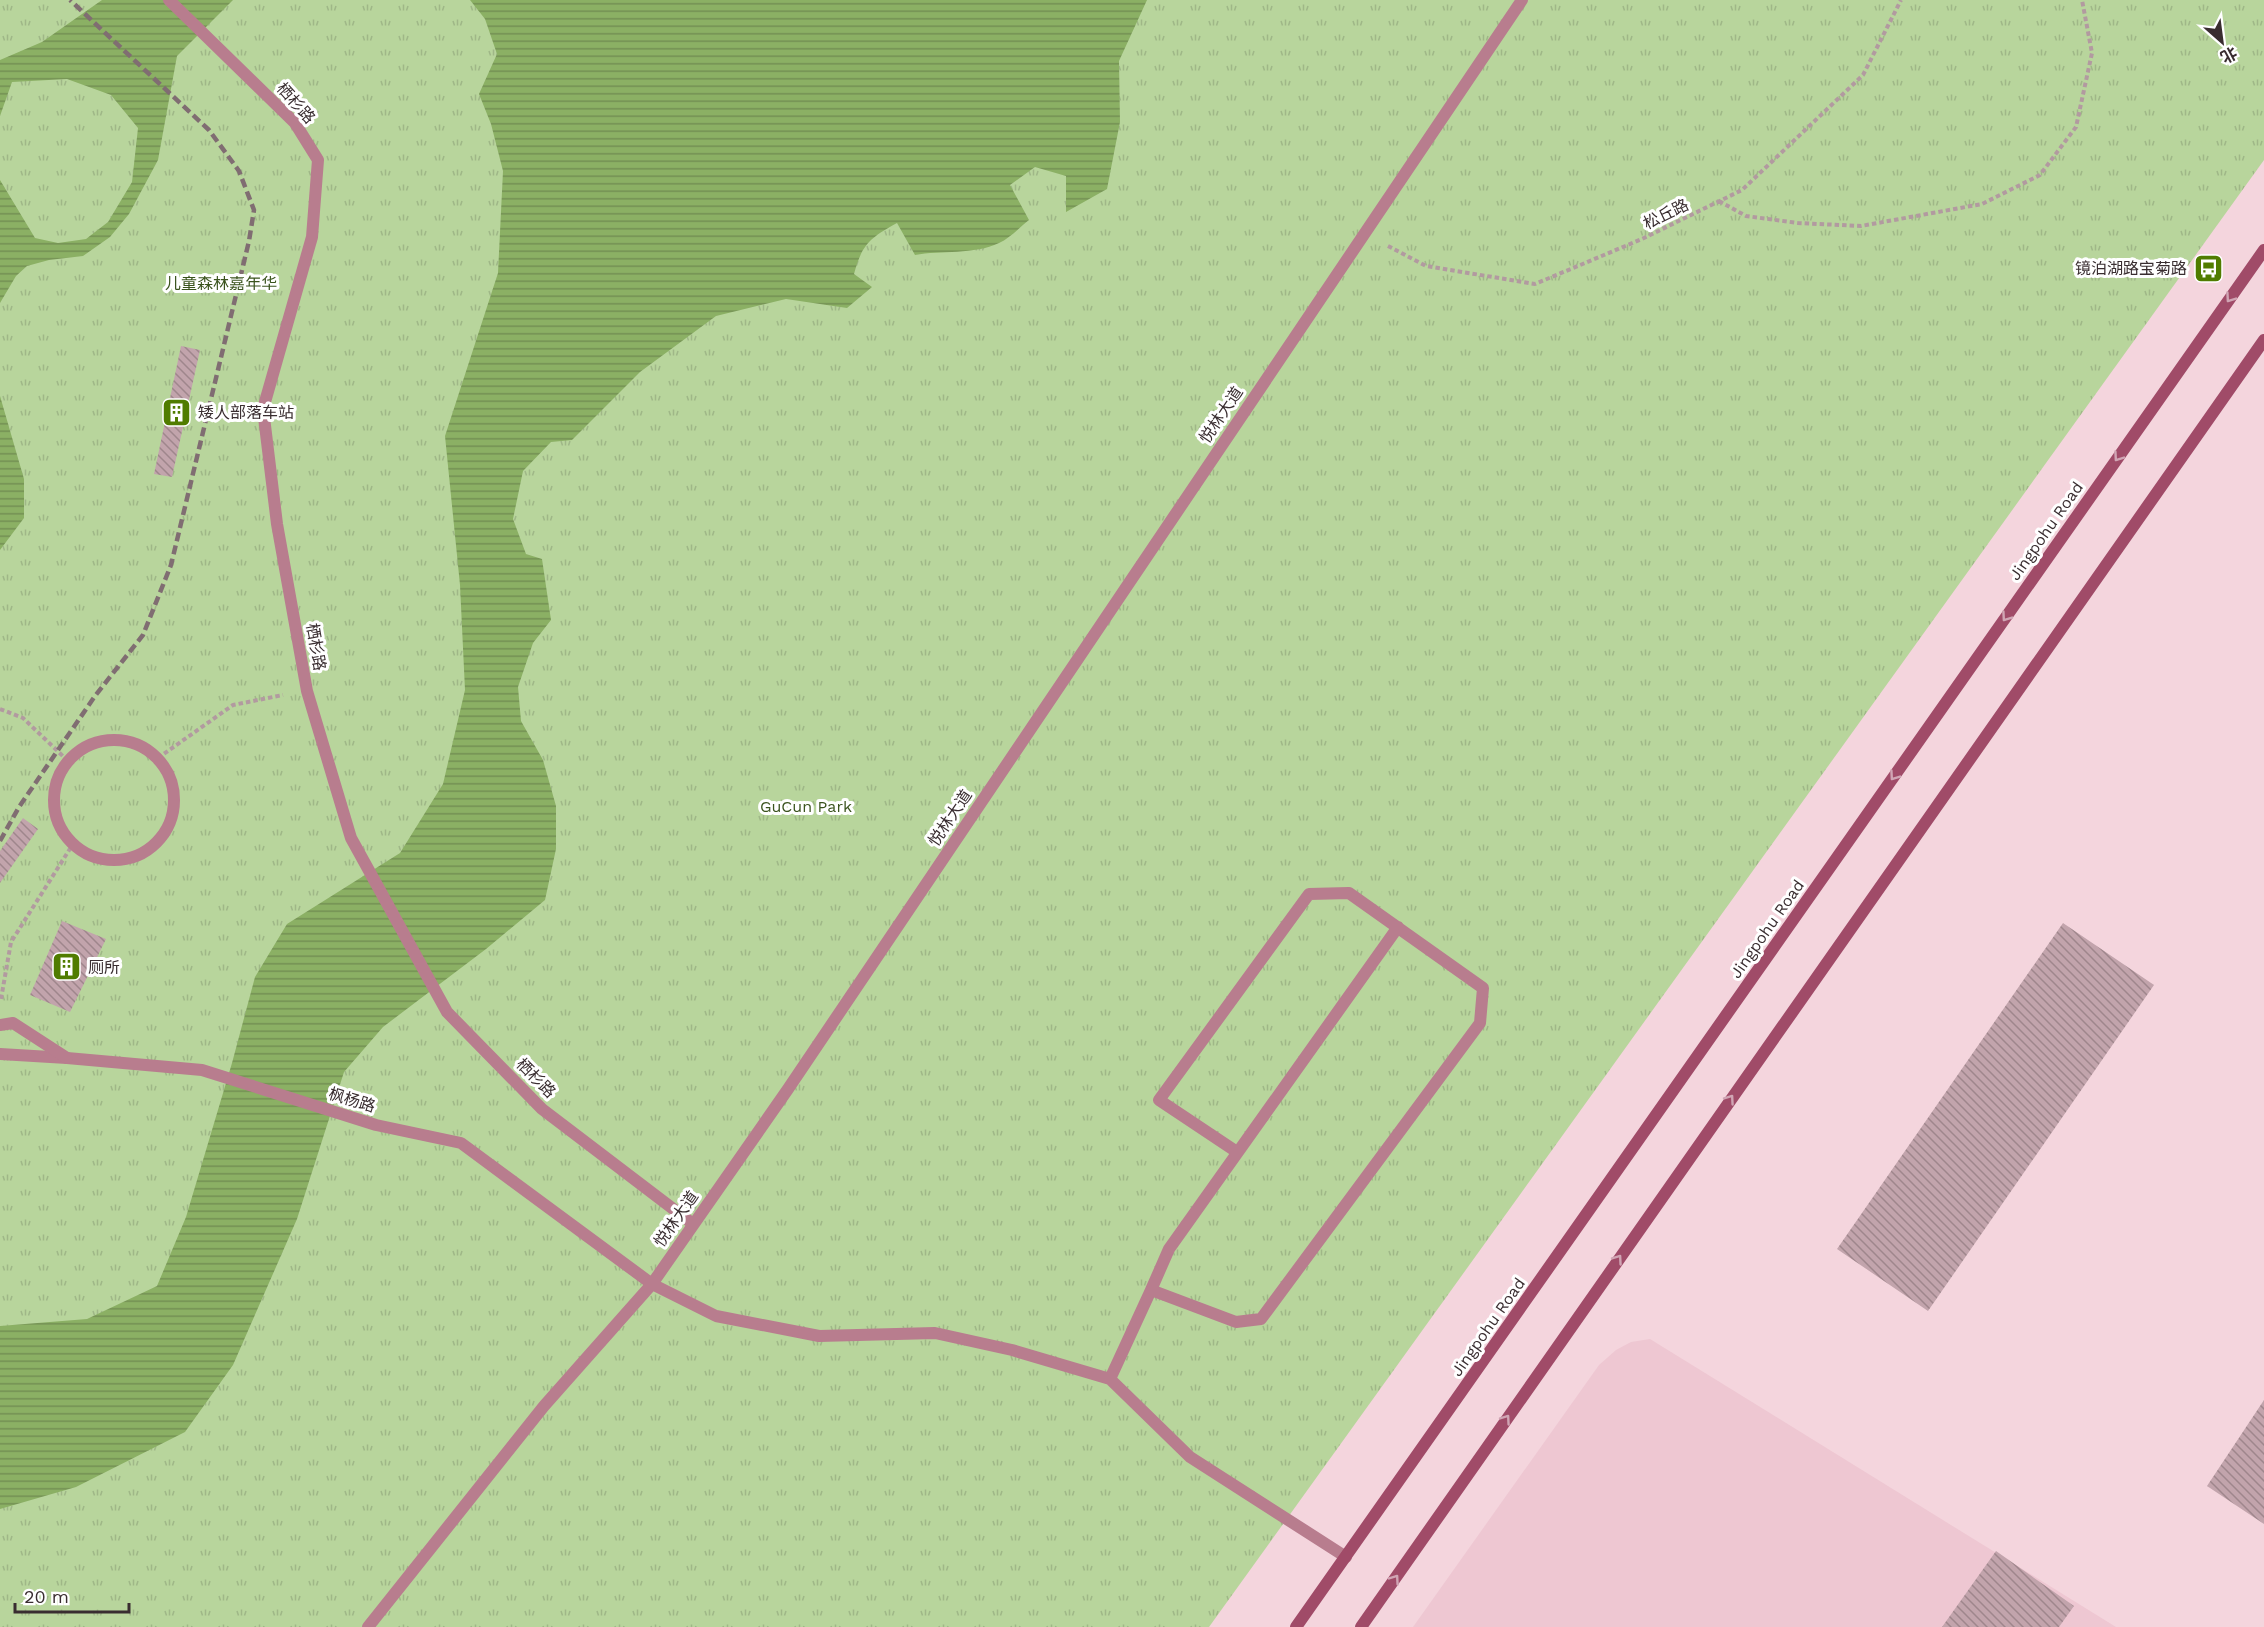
<svg xmlns="http://www.w3.org/2000/svg" width="2264" height="1627" font-family="'Work Sans','Noto Sans SC',sans-serif">
  <style>
    .built { fill: #eec7d2 }
    .grass { fill: url(#grass-tufts) }
    .water { fill: url(#water-rules) }
    .building { fill: url(#building-back-hatch) }
    .lines { fill: none; stroke-linecap: round; stroke-linejoin: round }
    .path { stroke: #b29aa0; stroke-width: 4; stroke-dasharray: 4.5 3; stroke-linecap: butt }
    .lane { stroke: #b87d8e; stroke-width: 12 }
    .street { stroke: #b87d8e; stroke-width: 12 }
    .secondary { stroke: #a04b68; stroke-width: 12 }
    .rail { stroke: #806d72; stroke-width: 4.5; stroke-dasharray: 9 4.5; stroke-linecap: butt }
    .oneway { stroke: #d0a5b4 }
    .labels { text-anchor: middle; dominant-baseline: central; stroke-width: 6; stroke-linejoin: round; paint-order: stroke }
    .street-label { font-size: 16px; fill: #392d30; stroke: #fff }
    .poi-label { font-size: 16px; fill: #392d30; stroke: #fff; text-anchor: start }
    .park-label { font-size: 16px; fill: #3a531d; stroke: #fff }
  </style>
  <defs>
    <pattern id="grass-tufts" width="24" height="20" patternUnits="userSpaceOnUse" patternTransform="scale(1.5)"><rect width="24" height="20" fill="#b8d59c"/><path d="M3 7l-1-3M5 7V3M7 7l1-3M15 17l-1-3M17 17v-4M19 17l1-3" fill="none" stroke="#9fb787"/></pattern>
    <pattern id="water-rules" width="6" height="5" patternUnits="userSpaceOnUse" patternTransform="scale(1.5)"><rect width="6" height="5" fill="#8bb064"/><path d="M0 2.5h6" fill="none" stroke="#739053"/></pattern>
    <pattern id="building-back-hatch" width="6" height="6" patternUnits="userSpaceOnUse" patternTransform="scale(1.5)"><rect width="6" height="6" fill="#c2a4ac"/><path d="M-1 5l2 2M0 0l6 6M5-1l2 2" fill="none" stroke="#9f868c"/></pattern>
  </defs>
  <rect width="100%" height="100%" fill="#f4d5dd"/>
  <path class="built" d="M 1650,1339 L 2116,1627 L 1413,1627 L 1599,1365 L 1616,1350 L 1631,1342 Z"/>
  <path class="grass" d="M 0,0 L 2264,0 L 2264,160 L 1209,1627 L 0,1627 Z"/>
  <path class="water" d="M 102,0 L 233,0 L 177,56 L 158,160 L 129,214 L 110,237 L 83,256 L 49,260 L 27,266 L 16,276 L 0,303 L 0,180 L 35,238 L 58,243 L 86,239 L 108,222 L 132,182 L 138,128 L 111,95 L 67,79 L 12,82 L 0,116 L 0,60 L 42,42 Z
    M 470,0 L 1147,0 L 1119,61 L 1120,122 L 1107,189 L 1066,212 L 1066,176 L 1035,167 L 1010,185 L 1029,220 C 1020,227 1010,238 999,243 C 974,255 941,250 915,255 L 897,223 C 870,238 862,244 854,274 L 872,287 L 847,308 L 786,299 L 716,316 L 640,372 L 572,440 L 551,442 L 523,471 L 513,519 L 526,554 L 542,559 L 551,620 L 533,643 L 518,687 L 521,721 L 543,760 L 556,806 L 556,849 L 545,900 L 486,949 L 383,1027 L 344,1072 L 297,1219 L 233,1365 L 185,1432 L 76,1487 L 0,1509 L 0,1326 L 87,1319 L 157,1286 L 186,1217 L 232,1063 L 255,977 L 287,924 L 400,853 L 443,784 L 465,690 L 460,585 L 445,436 L 498,273 L 503,171 L 491,124 L 479,94 L 497,54 L 485,19 Z
    M 0,396 L 24,479 L 24,518 L 0,550 Z"/>
  <path class="building" d="M 181,346 L 200,350 L 172,477 L 154,474 Z
    M 23,818 L 38,829 L 0,883 L 0,851 Z
    M 62,921 L 106,939 L 70,1012 L 30,995 Z
    M 2063,923 L 2154,985 L 1928,1311 L 1837,1249 Z
    M 2264,1400 L 2264,1524 L 2207,1486 Z
    M 1996,1551 L 2074,1606 L 2059,1627 L 1942,1627 Z"/>
  <g class="lines">
    <path class="path" d="M 1719,201 L 1746,216 L 1798,223 L 1861,226 L 1982,204 L 2040,175 L 2076,127 L 2092,53 L 2082,0
      M 1388,246 L 1426,266 L 1535,284 L 1642,239 L 1742,190 L 1863,75 L 1901,0
      M 0,709 L 23,718 L 68,761
      M 158,758 L 233,705 L 283,695
      M 1,999 L 11,942 L 73,844"/>
    <path class="lane" d="M 169,0 L 295,123 L 318,160 L 312,237 L 263,409 L 277,524 L 307,691 L 351,838 L 447,1012 L 542,1109 L 693,1224
      M 0,1054 L 67,1058 L 202,1070 L 376,1125 L 461,1143 L 652,1284 L 716,1316 L 819,1336 L 935,1333 L 1012,1350 L 1110,1379 L 1190,1457 L 1346,1557
      M 1151,1290 L 1169,1249 L 1398,927
      M 1110,1379 L 1151,1290 L 1236,1322 L 1261,1319 L 1480,1023 L 1483,988 L 1349,893 L 1309,894 L 1159,1100 L 1237,1152
      M 368,1627 L 544,1406 L 652,1284 L 788,1089 L 1522,0"/>
    <path class="street" d="M54 800a60 60 0 1 1 120 0a60 60 0 1 1-120 0Z
      M 0,1025 L 13,1023 L 67,1058"/>
    <path class="secondary" d="M 1296,1627 L 2264,250
      M 1361,1627 L 2264,340"/>
    <path class="rail" d="M 0,841 L 19,807 L 95,696 L 143,635 L 171,565 L 249,241 L 254,210 L 239,171 L 209,130 L 70,0"/>
  </g>
  <defs><path id="oneway-chevron" d="M-2-3.5L2.5 0L-2 3.5" fill="none" stroke-width="1.6" stroke-linecap="round" stroke-linejoin="round" transform="scale(1.5)"/></defs>
  <g class="oneway">
    <use href="#oneway-chevron" transform="translate(2230 298) rotate(125)"/>
    <use href="#oneway-chevron" transform="translate(2118 457) rotate(125)"/>
    <use href="#oneway-chevron" transform="translate(2006 617) rotate(125)"/>
    <use href="#oneway-chevron" transform="translate(1894 776) rotate(125)"/>
    <use href="#oneway-chevron" transform="translate(1730 1099) rotate(-55)"/>
    <use href="#oneway-chevron" transform="translate(1618 1259) rotate(-55)"/>
    <use href="#oneway-chevron" transform="translate(1506 1419) rotate(-55)"/>
    <use href="#oneway-chevron" transform="translate(1395 1579) rotate(-55)"/>
  </g>
  <defs>
    <symbol id="bus-square" viewBox="-11 -11 22 22"><rect x="-9" y="-9" width="18" height="18" rx="4" fill="#507c00" stroke="#fff"/><path d="M-5-6H5V4H4V6H2V4H-2V6H-4V4H-5ZM-3.5-4V0h7V-4ZM-3.5 1.2v1.5H-2V1.2ZM2 1.2v1.5H3.5V1.2Z" fill="#fff"/></symbol>
    <symbol id="building-square" viewBox="-11 -11 22 22"><rect x="-9" y="-9" width="18" height="18" rx="4" fill="#507c00" stroke="#fff"/><path d="M-4-6H4V6H1V3H-1V6H-4ZM-2.5-4.3h1.7v1.8h-1.7ZM.8-4.3h1.7v1.8H.8ZM-2.5-1h1.7V.8h-1.7ZM.8-1h1.7V.8H.8Z" fill="#fff"/></symbol>
  </defs>
  <g fill-rule="evenodd">
    <use href="#bus-square" x="2192" y="252" width="33" height="33"/>
    <use href="#building-square" x="160" y="396" width="33" height="33"/>
    <use href="#building-square" x="50" y="950" width="33" height="33"/>
  </g>
  <g class="labels">
    <g class="street-label">
      <text transform="translate(296 103) rotate(48)">栖杉路</text>
      <text transform="translate(1666 214) rotate(-26)">松丘路</text>
      <text transform="translate(1221 415) rotate(-56)">悦林大道</text>
      <text transform="translate(2046 531) rotate(-55)">Jingpohu Road</text>
      <text transform="translate(316 647) rotate(80)">栖杉路</text>
      <text transform="translate(950 818) rotate(-56)">悦林大道</text>
      <text transform="translate(1767 929) rotate(-55)">Jingpohu Road</text>
      <text transform="translate(536 1078) rotate(45)">栖杉路</text>
      <text transform="translate(352 1100) rotate(17)">枫杨路</text>
      <text transform="translate(676 1219) rotate(-55)">悦林大道</text>
      <text transform="translate(1488 1327) rotate(-55)">Jingpohu Road</text>
    </g>
    <g class="poi-label">
      <text x="2187" y="268" text-anchor="end">镜泊湖路宝菊路</text>
      <text x="198" y="412">矮人部落车站</text>
      <text x="88" y="967">厕所</text>
    </g>
    <g class="park-label">
      <text x="221" y="283">儿童森林嘉年华</text>
      <text x="806" y="806">GuCun Park</text>
    </g>
  </g>
  <g transform="translate(2222 42) rotate(152)" stroke="#ffffff" stroke-width="4.5" paint-order="stroke">
  <path d="M0-4.5L10 22L0 15L-10 22Z" fill="#392d30"/>
  <text y="-9" font-size="16" font-weight="bold" text-anchor="middle" fill="#392d30">北</text>
  </g>
  <path d="M15 1603v9h114v-9" fill="none" stroke="#392d30" stroke-width="3"/>
  <text x="24" y="1603" font-size="18" fill="#392d30" stroke="#ffffff" stroke-width="4.5" paint-order="stroke">20 m</text>
</svg>
